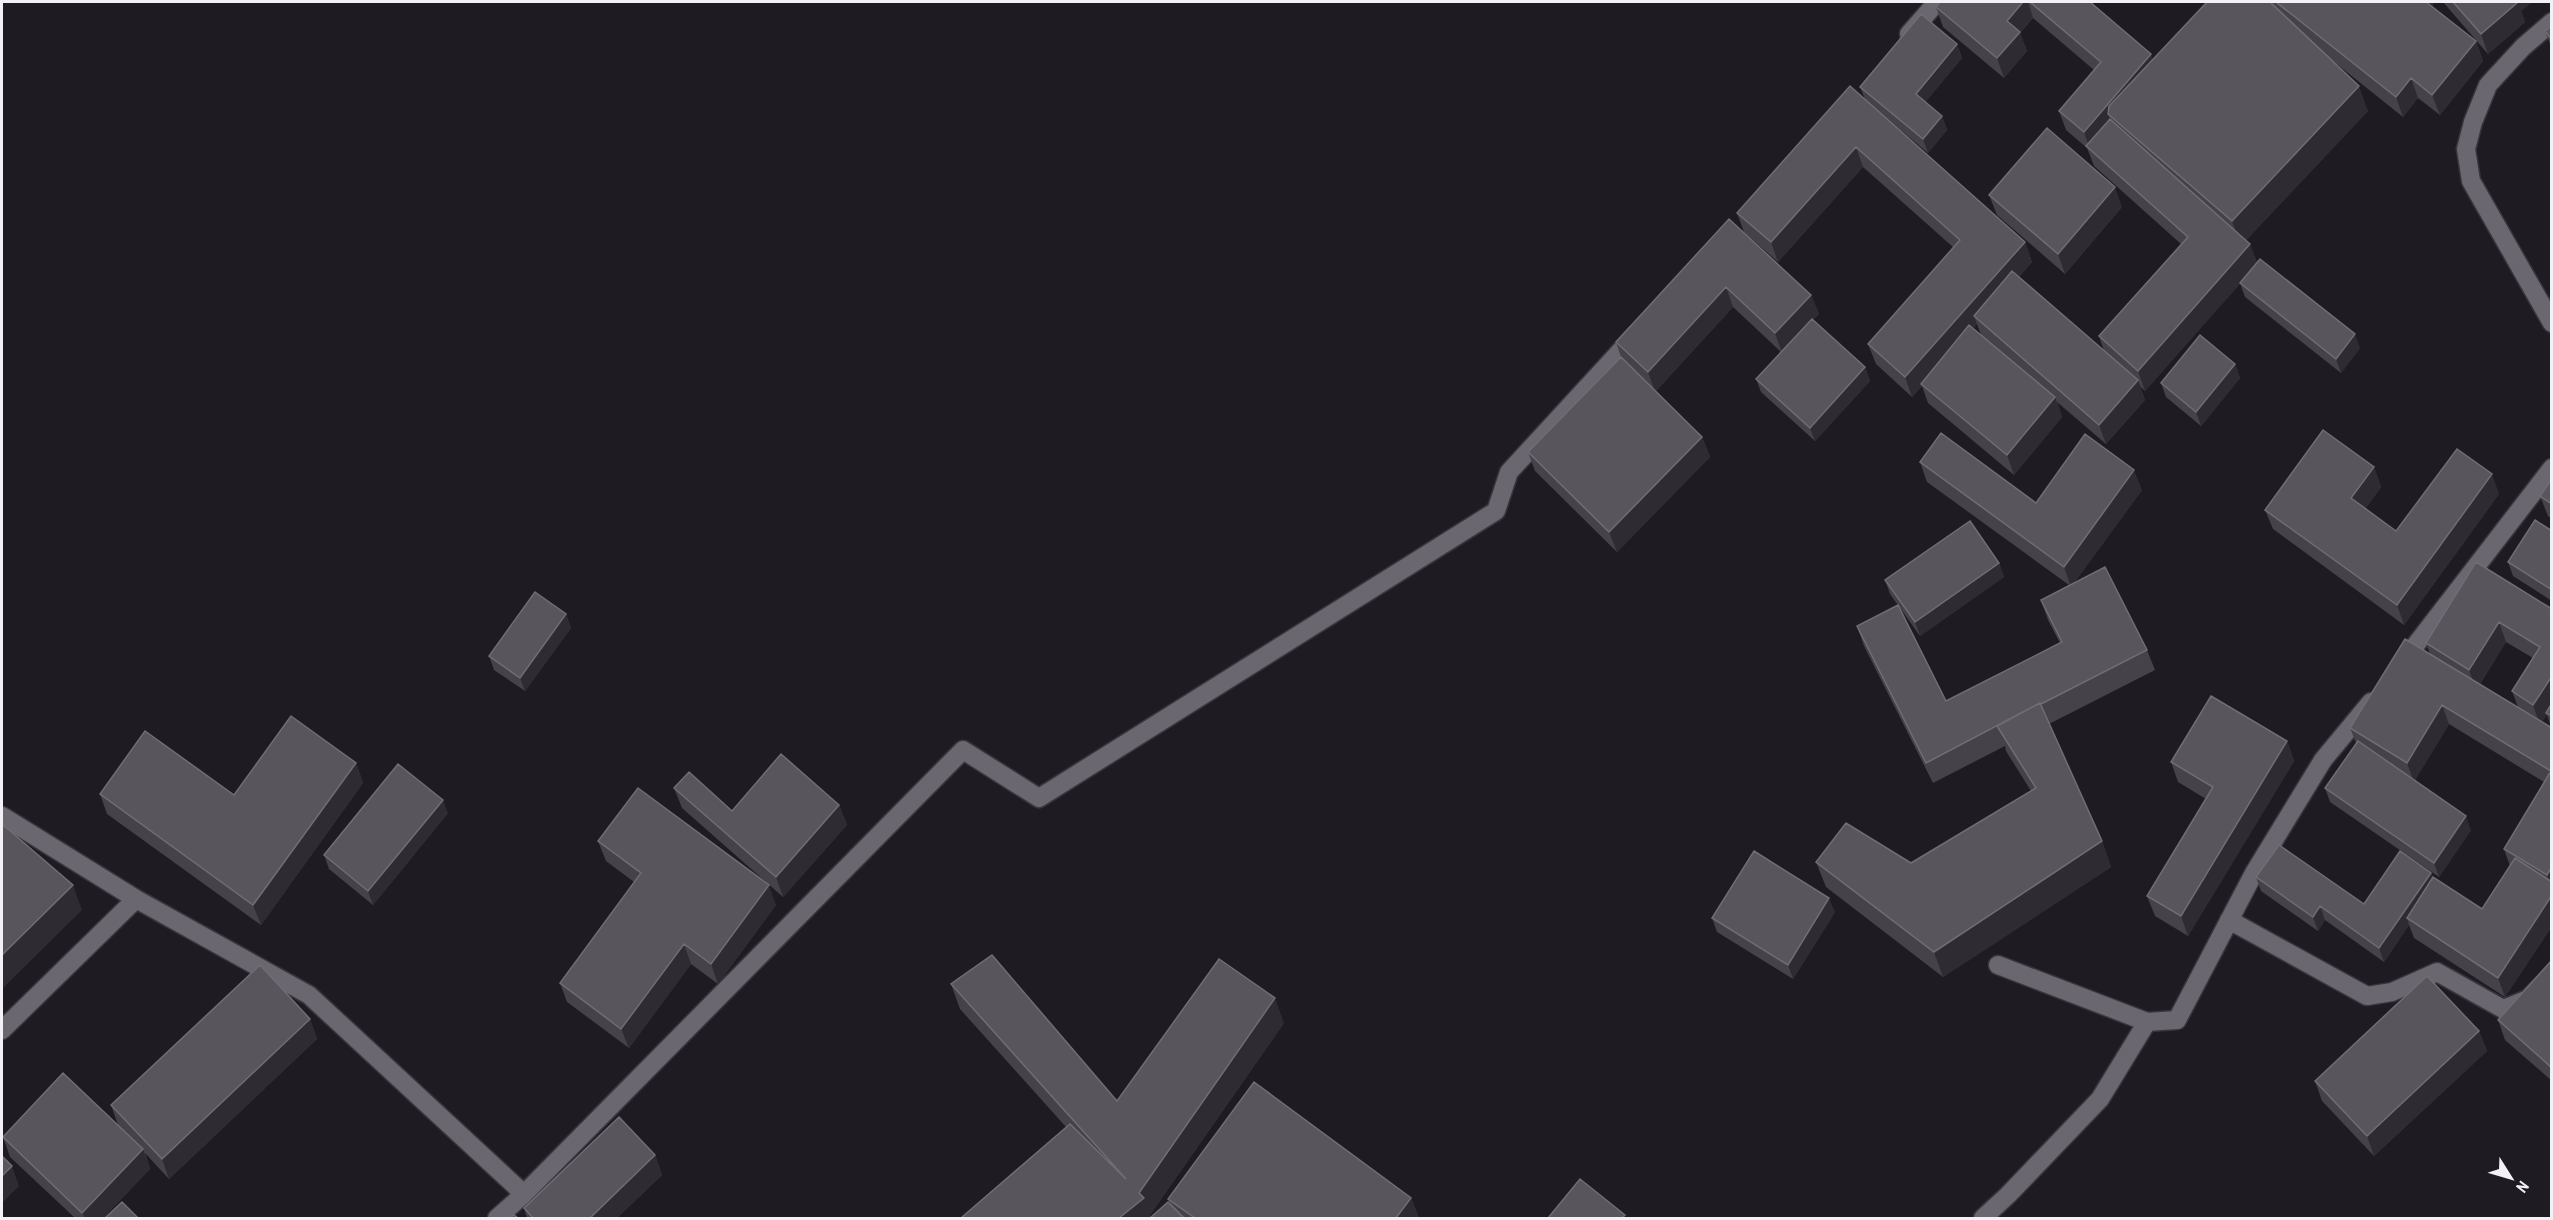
<svg xmlns="http://www.w3.org/2000/svg" width="2553" height="1220" font-family="'Archivo Narrow',sans-serif">
  <style>
    .lines { fill: none; stroke-linecap: round; stroke-linejoin: round }
    .street-casing { stroke: #38353b; stroke-width: 21 }
    .street { stroke: #6b6770; stroke-width: 18 }
    .wall { fill: #46424a; fill-rule: evenodd }
    .shaded-wall { fill: #2f2b33 }
    .building { fill: #59555c; stroke: #716d74; stroke-width: 1.5 }
  </style>
  <rect width="100%" height="100%" fill="#1f1b23"/>
  <g class="lines">
    <defs>
      <path id="street" d="M 2552,22 L 2523,47 L 2488,85 L 2473,122 L 2466,149 L 2471,181 L 2552,323
        M 1909,34 L 1937,2
        M 2401,664 L 2552,468
        M 2,816 L 136,899 L 309,995 L 524,1194
        M 2229,920 L 2367,996 L 2392,992 L 2437,972 L 2503,1009 L 2528,999 L 2552,975
        M 1998,965 L 2147,1022 L 2177,1020 L 2254,873 L 2323,760 L 2371,702
        M 2,1030 L 136,899
        M 497,1218 L 524,1194 L 963,750 L 1039,798 L 1496,511 L 1509,472 L 1636,334
        M 1983,1218 L 2008,1195 L 2100,1099 L 2147,1022"/>
    </defs>
    <use href="#street" class="street-casing"/>
    <use href="#street" class="street"/>
  </g>
  <path class="wall" d="M 1940,2 L 2090,2 L 2153,59 L 2207,2 L 2435,2 L 2432,6 L 2476,41 L 2483,61 L 2440,115 L 2418,98 L 2403,117 L 2333,61 L 2368,111 L 2246,240 L 2257,262 L 2360,348 L 2341,373 L 2245,297 L 2240,283 L 2241,282 L 2145,391 L 2140,386 L 2145,400 L 2106,444 L 2057,402 L 2062,417 L 2014,475 L 1928,403 L 1922,386 L 1912,397 L 1876,364 L 1868,344 L 1954,248 L 1863,167 L 1778,262 L 1744,232 L 1737,213 L 1865,99 L 1860,87 L 1957,44 L 1962,58 L 1925,102 L 1942,116 L 1947,130 L 1928,153 L 1885,117 L 2025,242 L 2032,262 L 2019,277 L 2104,351 L 2099,336 L 2181,244 L 2094,166 L 2087,148 L 2066,130 L 2059,111 L 2094,70 L 2033,18 L 2020,33 L 2027,51 L 2004,78 L 1943,27 L 1936,7 ZM 1977,324 L 1981,335 L 1973,329 Z
    M 2443,2 L 2532,2 L 2521,11 L 2525,22 L 2488,54 Z
    M 2552,26 L 2552,49 L 2545,31 Z
    M 1989,195 L 2122,207 L 2065,274 L 1997,215 Z
    M 1729,219 L 1811,295 L 1819,314 L 1813,320 L 1865,367 L 1870,381 L 1815,441 L 1761,392 L 1756,379 L 1781,352 L 1733,307 L 1656,391 L 1702,437 L 1710,457 L 1617,552 L 1535,471 L 1528,452 L 1621,357 L 1616,342 Z
    M 2235,364 L 2240,378 L 2201,426 L 2166,397 L 2161,383 Z
    M 1920,462 L 2036,503 L 2142,490 L 2074,583 L 2147,650 L 2155,670 L 2049,724 L 2102,841 L 2111,867 L 1943,977 L 1826,887 L 1816,862 L 1911,863 L 2031,791 L 2006,751 L 2005,746 L 1933,783 L 1864,646 L 1857,626 L 1946,701 L 2060,643 L 2048,620 L 2041,600 L 2069,585 L 1927,482 Z
    M 2374,467 L 2381,487 L 2365,509 L 2396,531 L 2499,494 L 2404,625 L 2273,529 L 2265,510 Z
    M 2552,479 L 2552,519 L 2548,516 L 2540,496 Z
    M 2552,531 L 2552,601 L 2513,576 L 2508,562 Z
    M 2476,562 L 2552,609 L 2552,926 L 2505,997 L 2414,938 L 2409,925 L 2384,962 L 2325,920 L 2318,931 L 2261,891 L 2256,877 L 2364,904 L 2431,873 L 2433,877 L 2482,909 L 2510,866 L 2504,849 L 2544,782 L 2449,724 L 2415,780 L 2471,830 L 2439,877 L 2330,802 L 2325,788 L 2356,743 L 2350,728 L 2430,654 L 2426,643 ZM 2506,642 L 2533,658 L 2512,691 L 2518,707 L 2480,684 ZM 2547,715 L 2551,727 L 2542,722 Z
    M 1999,563 L 2004,577 L 1920,636 L 1890,594 L 1885,580 Z
    M 566,614 L 571,628 L 525,691 L 494,670 L 489,656 Z
    M 2287,741 L 2294,761 L 2188,936 L 2155,916 L 2147,896 L 2206,799 L 2178,782 L 2171,762 Z
    M 356,763 L 363,783 L 261,925 L 107,814 L 100,794 L 234,795 Z
    M 674,788 L 732,811 L 839,805 L 847,825 L 783,897 L 682,808 Z
    M 448,813 L 373,905 L 329,869 L 324,855 Z
    M 598,841 L 776,905 L 718,984 L 691,964 L 629,1048 L 567,1002 L 560,983 L 634,882 L 606,861 Z
    M 1835,912 L 1793,979 L 1717,932 L 1712,918 Z
    M 2552,960 L 2552,1081 L 2505,1040 L 2498,1020 Z
    M 951,984 L 1117,1101 L 1284,1023 L 1150,1215 L 1151,1218 L 1170,1204 L 1168,1199 L 1411,1198 L 1419,1218 L 961,1218 L 1066,1127 L 960,1009 Z
    M 310,1019 L 317,1039 L 169,1179 L 145,1153 L 150,1169 L 103,1218 L 75,1218 L 10,1157 L 3,1137 L 125,1132 L 118,1125 L 111,1105 Z
    M 2479,1031 L 2487,1051 L 2374,1156 L 2322,1101 L 2315,1081 Z
    M 655,1155 L 662,1175 L 617,1218 L 527,1218 L 524,1208 Z"/>
  <path class="shaded-wall" d="M 2023,2 L 2028,2 L 2033,18 L 2020,33 L 2027,51 L 2004,78 L 1997,58 L 2007,21 Z
    M 2420,2 L 2435,2 L 2425,15 Z
    M 2513,2 L 2532,2 L 2521,11 L 2525,22 L 2488,54 L 2481,34 Z
    M 2476,41 L 2483,61 L 2440,115 L 2432,95 Z
    M 1957,44 L 1962,58 L 1921,108 L 1916,94 Z
    M 2151,54 L 2158,73 L 2108,114 L 2113,127 L 2091,152 L 2084,132 Z
    M 2411,78 L 2418,98 L 2403,117 L 2396,97 Z
    M 2359,86 L 2368,111 L 2241,246 L 2232,221 Z
    M 1942,116 L 1947,130 L 1928,153 L 1923,139 Z
    M 1856,147 L 1863,167 L 1778,262 L 1771,242 Z
    M 2115,187 L 2122,207 L 2065,274 L 2058,254 Z
    M 2025,242 L 2032,262 L 1980,321 L 1974,316 L 1977,324 L 1923,385 L 1921,384 L 1922,386 L 1912,397 L 1905,377 Z
    M 2250,244 L 2258,264 L 2145,391 L 2138,371 Z
    M 1726,287 L 1733,307 L 1655,392 L 1648,372 Z
    M 1811,295 L 1819,314 L 1782,353 L 1775,333 Z
    M 2355,334 L 2360,348 L 2341,373 L 2336,359 Z
    M 2235,364 L 2240,378 L 2201,426 L 2196,412 Z
    M 1865,367 L 1870,381 L 1815,441 L 1810,428 Z
    M 2138,380 L 2145,400 L 2106,444 L 2099,425 Z
    M 2055,397 L 2062,417 L 2014,475 L 2007,455 Z
    M 1702,437 L 1710,457 L 1617,552 L 1609,532 Z
    M 2374,467 L 2381,487 L 2358,518 L 2351,498 Z
    M 2134,470 L 2142,490 L 2071,587 L 2064,567 Z
    M 2492,474 L 2499,494 L 2404,625 L 2397,605 Z
    M 1999,563 L 2004,577 L 1920,636 L 1915,622 Z
    M 566,614 L 571,628 L 525,691 L 520,678 Z
    M 2499,622 L 2506,642 L 2476,690 L 2469,670 Z
    M 2552,676 L 2552,707 L 2546,713 L 2547,715 L 2540,725 L 2533,705 Z
    M 2442,705 L 2449,724 L 2414,782 L 2407,763 Z
    M 2287,741 L 2294,761 L 2188,936 L 2181,916 Z
    M 356,763 L 363,783 L 261,925 L 253,905 Z
    M 443,800 L 448,813 L 373,905 L 368,891 Z
    M 839,805 L 847,825 L 783,897 L 776,877 Z
    M 2466,816 L 2471,830 L 2439,877 L 2434,863 Z
    M 2102,841 L 2111,867 L 1943,977 L 1934,952 Z
    M 2552,867 L 2552,889 L 2547,875 Z
    M 2431,873 L 2436,886 L 2407,918 L 2409,925 L 2384,962 L 2379,948 Z
    M 73,885 L 82,910 L 2,989 L 2,955 Z
    M 769,885 L 776,905 L 718,984 L 711,964 Z
    M 2552,895 L 2552,926 L 2505,997 L 2498,978 Z
    M 1829,898 L 1835,912 L 1793,979 L 1788,965 Z
    M 2320,906 L 2325,920 L 2318,931 L 2313,917 Z
    M 684,944 L 691,964 L 629,1048 L 621,1029 Z
    M 1275,998 L 1284,1023 L 1150,1215 L 1151,1218 L 1119,1218 L 1139,1193 Z
    M 310,1019 L 317,1039 L 169,1179 L 162,1159 Z
    M 2479,1031 L 2487,1051 L 2374,1156 L 2367,1136 Z
    M 143,1149 L 150,1169 L 103,1218 L 85,1218 L 82,1213 Z
    M 655,1155 L 662,1175 L 617,1218 L 590,1218 Z
    M 12,1166 L 19,1186 L 2,1203 L 2,1176 Z
    M 1411,1198 L 1419,1218 L 1396,1218 Z"/>
  <path class="building" d="M 1940,2 L 2023,2 L 2007,21 L 2020,32 L 1997,58 L 1936,7 Z
    M 2030,2 L 2090,2 L 2151,54 L 2084,132 L 2059,111 L 2101,62 Z
    M 2207,2 L 2270,2 L 2359,86 L 2232,221 L 2108,114 L 2109,106 Z
    M 2276,2 L 2426,2 L 2476,41 L 2432,95 L 2411,78 L 2396,97 Z
    M 2453,2 L 2516,2 L 2517,3 L 2481,34 Z
    M 1921,14 L 1957,44 L 1916,94 L 1942,116 L 1923,139 L 1860,87 Z
    M 2552,26 L 2552,40 L 2545,31 Z
    M 1850,86 L 2025,242 L 1905,377 L 1868,344 L 1960,240 L 1856,147 L 1771,242 L 1737,213 Z
    M 2110,119 L 2250,244 L 2138,371 L 2099,336 L 2188,237 L 2086,146 Z
    M 2047,128 L 2115,187 L 2058,254 L 1989,195 Z
    M 1729,219 L 1811,295 L 1775,333 L 1726,287 L 1648,372 L 1616,342 Z
    M 2260,259 L 2355,334 L 2336,359 L 2240,283 Z
    M 2012,271 L 2138,380 L 2099,425 L 1974,316 Z
    M 1812,319 L 1865,367 L 1810,428 L 1756,379 Z
    M 1969,325 L 2055,397 L 2007,455 L 1921,384 Z
    M 2200,335 L 2235,364 L 2196,412 L 2161,383 Z
    M 1621,357 L 1702,437 L 1609,532 L 1528,452 Z
    M 2323,430 L 2374,467 L 2351,498 L 2396,531 L 2457,449 L 2492,474 L 2397,605 L 2265,510 Z
    M 1941,433 L 2036,503 L 2085,434 L 2134,470 L 2064,567 L 1920,462 Z
    M 2552,479 L 2552,504 L 2540,496 Z
    M 2535,520 L 2552,531 L 2552,590 L 2508,562 Z
    M 1970,521 L 1999,563 L 1915,622 L 1885,580 Z
    M 2476,562 L 2552,609 L 2552,676 L 2533,705 L 2512,691 L 2540,647 L 2499,622 L 2469,670 L 2426,643 Z
    M 2105,567 L 2147,650 L 2041,704 L 2040,703 L 1926,763 L 1857,626 L 1898,605 L 1946,701 L 2062,642 L 2041,600 Z
    M 535,592 L 566,614 L 520,678 L 489,656 Z
    M 2405,639 L 2552,728 L 2552,867 L 2547,875 L 2504,849 L 2551,771 L 2442,705 L 2407,763 L 2350,728 Z
    M 2211,696 L 2287,741 L 2181,916 L 2147,896 L 2213,787 L 2171,762 Z
    M 2040,703 L 2102,841 L 1934,952 L 1816,862 L 1846,823 L 1911,863 L 2036,788 L 1997,726 Z
    M 2552,703 L 2552,716 L 2546,713 Z
    M 291,716 L 356,763 L 253,905 L 100,794 L 145,731 L 234,795 Z
    M 2358,741 L 2466,816 L 2434,863 L 2325,788 Z
    M 781,754 L 839,805 L 776,877 L 674,788 L 689,772 L 732,811 Z
    M 398,764 L 443,800 L 368,891 L 324,855 Z
    M 638,788 L 769,885 L 711,964 L 684,944 L 621,1029 L 560,983 L 641,873 L 598,841 Z
    M 2,825 L 9,830 L 73,885 L 2,955 Z
    M 2279,845 L 2364,904 L 2400,851 L 2431,873 L 2379,948 L 2320,906 L 2313,917 L 2256,877 Z
    M 1754,851 L 1829,898 L 1788,965 L 1712,918 Z
    M 2515,858 L 2552,882 L 2552,895 L 2498,978 L 2407,918 L 2433,877 L 2482,909 Z
    M 992,955 L 1117,1101 L 1219,959 L 1275,998 L 1139,1193 L 1144,1198 L 1119,1218 L 961,1218 L 1070,1124 L 1126,1179 L 951,984 Z
    M 2552,960 L 2552,1068 L 2498,1020 Z
    M 260,965 L 310,1019 L 162,1159 L 111,1105 Z
    M 2427,976 L 2479,1031 L 2367,1136 L 2315,1081 Z
    M 63,1073 L 143,1149 L 82,1213 L 3,1137 Z
    M 1254,1082 L 1411,1198 L 1396,1218 L 1195,1218 L 1168,1199 Z
    M 619,1117 L 655,1155 L 590,1218 L 533,1218 L 524,1208 Z
    M 2,1156 L 12,1166 L 2,1176 Z
    M 1580,1179 L 1625,1215 L 1622,1218 L 1548,1218 Z
    M 122,1202 L 138,1218 L 105,1218 Z
    M 1168,1202 L 1184,1218 L 1150,1218 Z
    M 514,1215 L 518,1218 L 510,1218 Z"/>
  <rect width="2553" height="1220" fill="none" stroke="#f3f0f6" stroke-width="6"/>
  <g transform="translate(2511 1178) rotate(127)" stroke="#1f1b23" stroke-width="4.5" paint-order="stroke">
  <path d="M0-4.5L10 22L0 15L-10 22Z" fill="#f3f0f6"/>
  <text y="-9" font-size="16" font-weight="bold" text-anchor="middle" fill="#f3f0f6">N</text>
  </g>
</svg>
